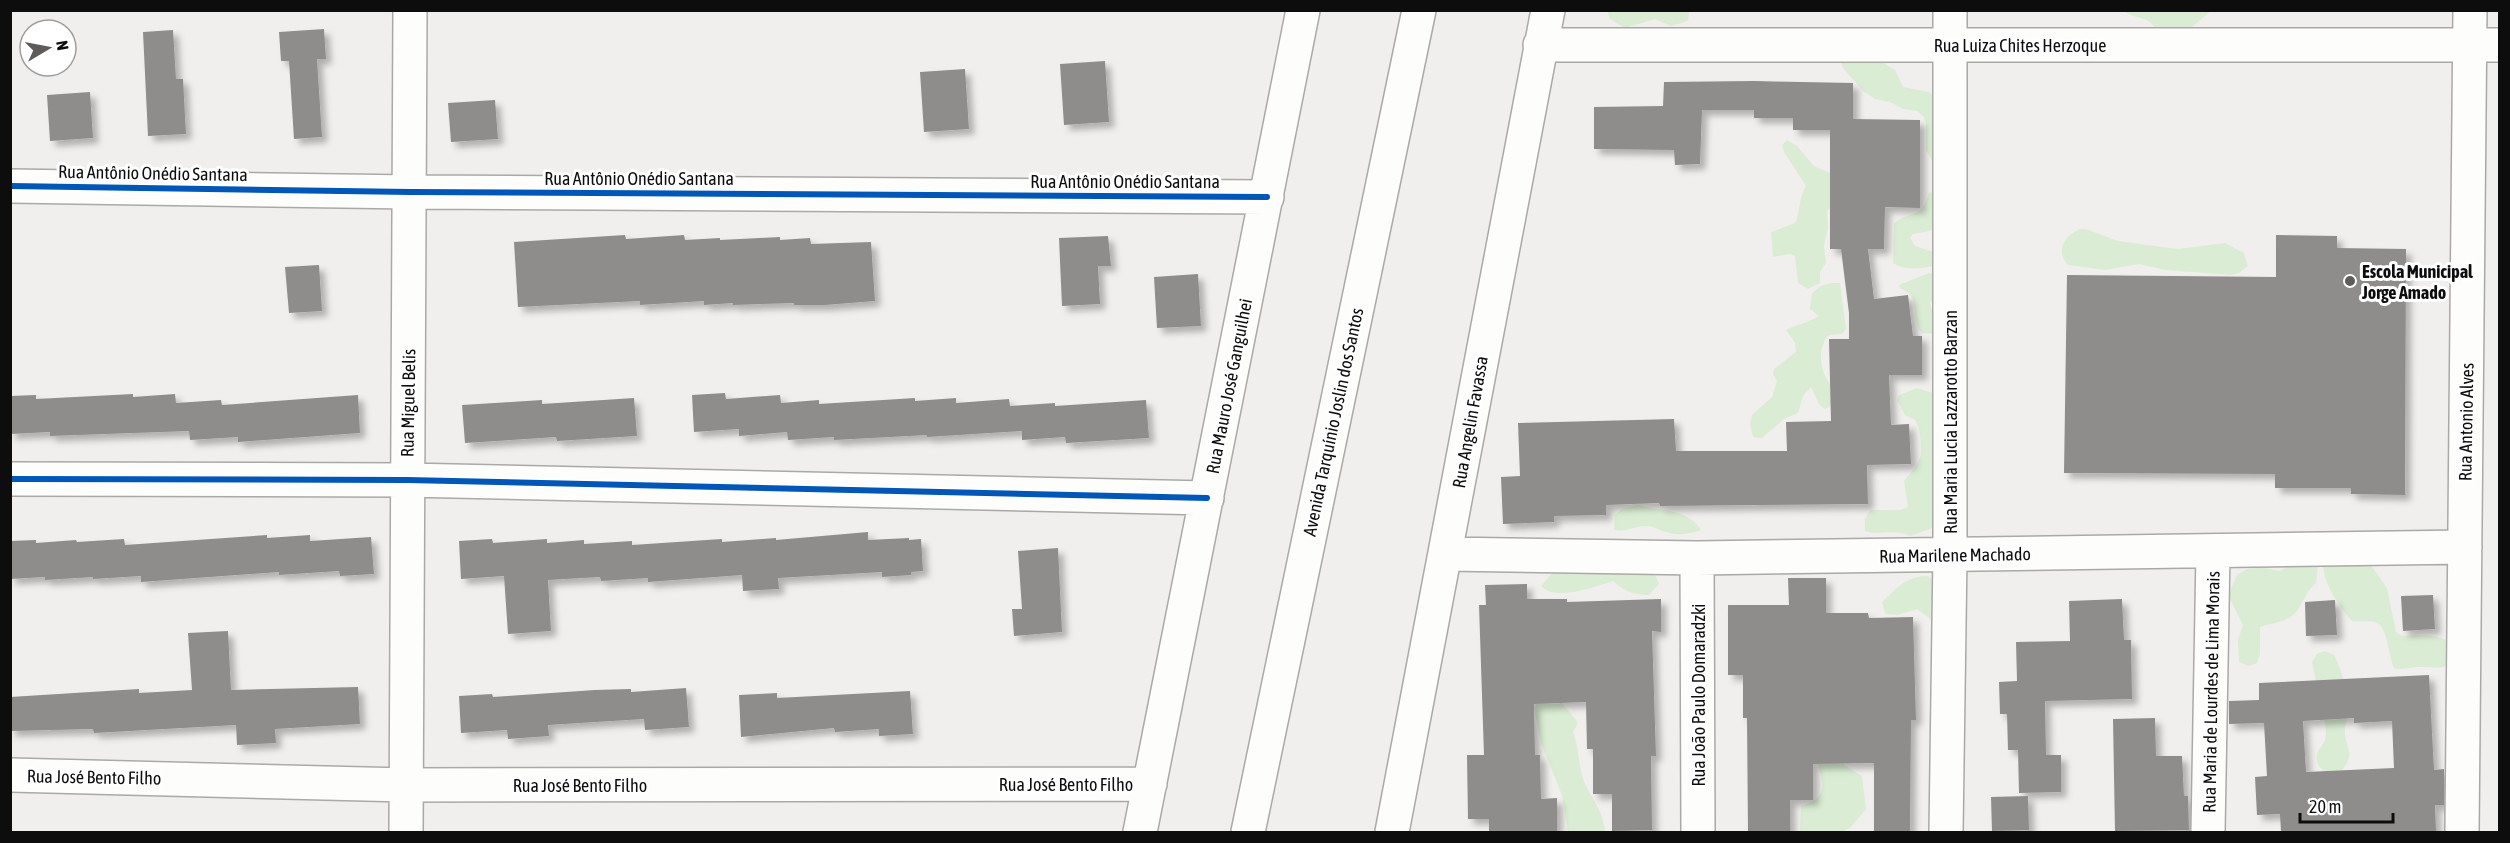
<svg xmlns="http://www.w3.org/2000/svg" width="2510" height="843" font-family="'Asap Condensed',sans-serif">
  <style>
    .green { fill: #daecd3 }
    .building { fill: #8f8d8c; fill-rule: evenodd; filter: url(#shadow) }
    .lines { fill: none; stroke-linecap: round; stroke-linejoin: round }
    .minor-casing { stroke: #aba9a8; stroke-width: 36 }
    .minor { stroke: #fdfdfc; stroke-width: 33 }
    .cycleway-casing { stroke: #fff; stroke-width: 10 }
    .cycleway { stroke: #0057b8; stroke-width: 6 }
    .poi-dot { fill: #5d5c5b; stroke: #fff; stroke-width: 2 }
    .labels { text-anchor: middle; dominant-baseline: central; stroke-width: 6; stroke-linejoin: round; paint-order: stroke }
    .street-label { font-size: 18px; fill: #0e0d0d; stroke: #fff }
    .poi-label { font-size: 18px; font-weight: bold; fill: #0e0d0d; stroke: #fff; text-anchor: start }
  </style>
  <defs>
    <filter id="shadow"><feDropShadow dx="5.5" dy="5.5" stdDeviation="3" flood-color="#0004"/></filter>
  </defs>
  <rect width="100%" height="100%" fill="#f1efed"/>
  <path class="green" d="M 1607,11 L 1607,10 L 1689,11 L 1688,21 L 1671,26 L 1655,19 L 1625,28 L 1610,19 Z
    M 2124,11 L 2231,11 L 2211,11 L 2185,33 L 2157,30 C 2145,13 2137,21 2124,11 Z
    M 1840,59 L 1882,62 L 1895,70 L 1903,87 L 1929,92 L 1942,104 L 1940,161 L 1932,161 L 1926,150 L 1926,123 L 1924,117 L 1917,111 L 1903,109 L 1890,102 L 1875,99 L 1863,91 L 1843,68 Z
    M 1787,140 L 1797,146 L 1814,166 L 1837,176 L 1832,207 L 1827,211 L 1828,228 L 1824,246 L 1826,263 L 1820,272 L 1820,283 L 1808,289 L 1798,283 L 1795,256 L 1790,254 L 1773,257 L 1771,232 L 1795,223 C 1801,211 1798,199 1806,186 L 1784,152 L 1782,145 Z
    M 1930,192 L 1939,200 L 1938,224 L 1930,231 L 1913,234 L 1910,238 L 1915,246 L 1934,252 L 1941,264 C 1925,268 1907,272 1893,263 L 1894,223 C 1903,216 1916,214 1921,210 C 1926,206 1926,197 1930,192 Z
    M 2080,229 L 2086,229 L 2118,241 L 2169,248 L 2179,249 L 2225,243 L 2244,253 L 2248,266 L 2239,273 L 2230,275 L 2166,270 L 2139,264 L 2105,270 L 2068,265 C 2055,251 2064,236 2080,229 Z
    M 1929,273 L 1938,275 L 1938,296 L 1930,302 L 1931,308 L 1940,315 L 1935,334 L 1922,333 C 1908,317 1924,298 1900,288 L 1899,285 Z
    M 1831,283 L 1840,283 L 1846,329 L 1842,334 L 1829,335 C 1816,348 1820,375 1833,387 L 1834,399 L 1830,407 L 1824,409 L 1819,404 L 1811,387 L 1803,396 L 1798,413 L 1784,419 L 1762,438 L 1753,437 L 1750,425 L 1752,415 L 1772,397 L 1777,381 L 1773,374 L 1774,369 L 1796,352 L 1795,343 L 1786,330 C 1797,324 1808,323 1819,316 L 1810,309 L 1812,293 L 1821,286 Z
    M 1917,388 L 1936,394 L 1935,527 L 1910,536 C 1896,528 1880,536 1865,531 L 1865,519 L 1870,510 L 1900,510 L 1908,507 L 1904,481 L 1917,465 L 1921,455 L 1921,443 L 1919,428 L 1915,420 L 1905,415 L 1897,400 L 1899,395 Z
    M 1638,505 C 1661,512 1688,508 1701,530 C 1687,535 1675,536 1660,530 C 1655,528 1652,526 1646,526 C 1634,526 1627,532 1614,530 L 1615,515 L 1622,509 Z
    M 2363,554 L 2387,588 L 2396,632 L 2402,636 C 2416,635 2436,634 2448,641 C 2452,676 2444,666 2418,667 C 2409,667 2403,671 2394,668 C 2389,657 2387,627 2377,623 C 2370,620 2360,622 2352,621 C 2339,606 2324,585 2323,565 Z
    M 2305,559 L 2318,565 L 2316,583 C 2304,593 2302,608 2293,615 C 2284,623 2271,623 2260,627 L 2260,654 L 2257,663 L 2249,666 L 2239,662 L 2238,640 L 2243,625 L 2228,595 L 2237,575 L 2247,569 L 2260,567 L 2279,571 Z
    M 1554,571 L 1654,573 L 1659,584 L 1649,595 C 1634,595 1625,592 1613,581 C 1595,587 1555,602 1541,586 Z
    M 1928,576 L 1936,583 L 1942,619 L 1932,620 L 1917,609 L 1897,615 L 1885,614 L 1882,602 C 1897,588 1906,576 1928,576 Z
    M 2325,651 L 2334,655 C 2342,670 2348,692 2349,709 C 2350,715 2346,721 2345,727 C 2343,750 2360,751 2338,775 C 2329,774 2319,771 2317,761 C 2315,750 2322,748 2325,740 C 2330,730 2314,677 2312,662 L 2317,654 Z
    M 1544,692 L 1556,694 C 1562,706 1571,712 1578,723 L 1573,732 C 1579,747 1578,760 1582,775 C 1588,797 1603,806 1605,832 L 1568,832 L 1562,795 L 1541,743 L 1534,708 Z
    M 1841,743 L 1844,765 L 1862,776 L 1866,809 L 1851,827 L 1843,832 L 1800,832 L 1801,806 C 1830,797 1823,784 1817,760 Z"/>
  <path class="building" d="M 324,29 L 326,59 L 317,59 L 322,137 L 294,139 L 289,61 L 281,61 L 279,32 Z
    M 173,30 L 176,79 L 183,79 L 186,134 L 148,136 L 143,32 Z
    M 1105,61 L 1109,122 L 1064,125 L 1060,64 Z
    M 965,69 L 969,129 L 924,132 L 920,72 Z
    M 1754,81 L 1853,83 L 1853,119 L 1920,120 L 1920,208 L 1885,207 L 1884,249 L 1868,249 L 1874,299 L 1908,295 L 1913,336 L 1922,336 L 1922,375 L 1889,375 L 1891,425 L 1909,424 L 1911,464 L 1867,465 L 1868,504 L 1660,506 L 1659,503 L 1606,505 L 1606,515 L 1554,516 L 1554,522 L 1503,524 L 1501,477 L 1520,476 L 1518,423 L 1674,419 L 1676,451 L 1787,451 L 1786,422 L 1831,421 L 1829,339 L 1849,339 L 1849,313 L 1841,249 L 1830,249 L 1830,130 L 1793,130 L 1793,118 L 1754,118 L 1754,110 L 1702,110 L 1700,164 L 1675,165 L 1674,150 L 1594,149 L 1594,107 L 1663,106 L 1664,82 Z
    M 90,92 L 93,138 L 50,141 L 47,95 Z
    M 495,100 L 498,139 L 451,142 L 448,103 Z
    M 625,235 L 626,239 L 684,235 L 685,240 L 720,238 L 720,240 L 780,237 L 780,240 L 810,238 L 811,244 L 871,242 L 875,301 L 825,305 L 794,305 L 794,303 L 733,305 L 733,303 L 704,305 L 704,301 L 640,305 L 640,301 L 518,307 L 514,242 Z
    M 2276,235 L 2337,236 L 2337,248 L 2406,249 L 2405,495 L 2351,494 L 2351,488 L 2275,488 L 2275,474 L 2064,473 L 2067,275 L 2276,277 Z
    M 1108,236 L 1111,266 L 1098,266 L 1100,304 L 1062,306 L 1059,238 Z
    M 319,265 L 322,311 L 289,313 L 285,267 Z
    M 1198,274 L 1201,326 L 1157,328 L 1154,277 Z
    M 725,393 L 726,399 L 780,395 L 781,403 L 819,400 L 819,404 L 915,398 L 915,401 L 956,398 L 956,403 L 1009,399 L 1010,406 L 1055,403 L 1055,406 L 1146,400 L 1149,438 L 1066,443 L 1065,437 L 1022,440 L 1022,431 L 927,437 L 927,435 L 834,440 L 834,437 L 788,440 L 787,432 L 739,436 L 739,429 L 694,432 L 692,395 Z
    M 133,394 L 133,397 L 175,394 L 176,403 L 221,400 L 222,405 L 358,395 L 360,433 L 238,442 L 238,437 L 190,440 L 189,431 L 50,436 L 50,432 L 10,434 L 10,396 L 36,395 L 36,399 Z
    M 634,398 L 637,436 L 557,441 L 556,437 L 465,443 L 462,405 L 542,400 L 542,404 Z
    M 868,532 L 868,540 L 909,538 L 909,540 L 921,539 L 923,571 L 911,572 L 911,575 L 882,577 L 882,572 L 778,578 L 779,589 L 743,591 L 742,575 L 648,582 L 648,578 L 601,581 L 600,577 L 548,580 L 551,631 L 508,634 L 504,576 L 461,579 L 459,541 L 492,539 L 493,543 L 547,539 L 547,543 L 584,540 L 584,544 L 632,541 L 632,545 L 722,539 L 722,542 L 776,538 L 776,540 Z
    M 267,535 L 267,538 L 310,535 L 310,541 L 371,537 L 374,574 L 340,576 L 339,571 L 279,575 L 279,572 L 141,582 L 141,576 L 93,579 L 93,577 L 45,580 L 45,577 L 10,579 L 10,541 L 36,540 L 36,543 L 76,540 L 77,542 L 124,539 L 125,545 Z
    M 1058,548 L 1062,632 L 1014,636 L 1012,609 L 1022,609 L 1018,551 Z
    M 1788,578 L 1826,578 L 1826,613 L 1868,613 L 1869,618 L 1913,617 L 1916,720 L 1911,720 L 1910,832 L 1874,832 L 1874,763 L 1813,764 L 1813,800 L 1790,800 L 1790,832 L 1748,832 L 1747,718 L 1743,718 L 1743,675 L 1728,675 L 1728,605 L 1789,605 Z
    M 1527,584 L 1527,599 L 1567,599 L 1567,602 L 1661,599 L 1661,632 L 1652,631 L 1656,756 L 1651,756 L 1652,830 L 1612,831 L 1612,794 L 1593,794 L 1593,749 L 1587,749 L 1586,702 L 1534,704 L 1535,755 L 1540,755 L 1541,799 L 1557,798 L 1557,831 L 1489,832 L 1489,819 L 1468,819 L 1467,755 L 1484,755 L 1479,605 L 1486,605 L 1485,585 Z
    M 2433,595 L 2435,629 L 2403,631 L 2401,596 Z
    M 2122,599 L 2124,640 L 2131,640 L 2132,699 L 2045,701 L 2046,755 L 2061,755 L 2061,792 L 2019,793 L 2018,750 L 2008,750 L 2007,714 L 2000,714 L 1999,682 L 2017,681 L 2016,642 L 2070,641 L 2069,601 Z
    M 2335,600 L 2337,635 L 2306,636 L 2305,602 Z
    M 228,631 L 231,690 L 358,687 L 360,724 L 275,729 L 276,743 L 237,745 L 236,725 L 94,733 L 93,729 L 10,731 L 10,697 L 139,689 L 139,693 L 192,690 L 188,633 Z
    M 2429,675 L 2434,770 L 2444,769 L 2444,805 L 2435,805 L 2436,832 L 2281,832 L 2280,814 L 2257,815 L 2255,777 L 2267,776 L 2264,723 L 2229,724 L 2229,701 L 2259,700 L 2259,683 ZM 2354,718 L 2354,723 L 2392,721 L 2394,768 L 2306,772 L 2303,721 Z
    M 686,688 L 689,727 L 645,730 L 644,719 L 548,725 L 549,736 L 508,739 L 507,730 L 461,733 L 459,696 L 492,694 L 493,697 L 595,690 L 631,689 L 631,692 Z
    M 910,691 L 913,734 L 879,736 L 879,729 L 835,732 L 834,728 L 741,737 L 739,695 L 777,693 L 777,698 Z
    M 2155,718 L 2156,756 L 2182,756 L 2184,796 L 2188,796 L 2189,830 L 2115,831 L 2113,719 Z
    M 2028,796 L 2029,830 L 1992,831 L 1991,797 Z"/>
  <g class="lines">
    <defs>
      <path id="minor" d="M 1540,45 L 2500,45
        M 10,186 L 411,192 L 1267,197
        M 10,479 L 407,480 L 1207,498
        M 1446,554 L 1697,558 L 2465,547
        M 1697,558 L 1698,832
        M 10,775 L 406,785 L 1150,784
        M 406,832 L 410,10
        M 1140,832 L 1303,10
        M 1248,832 L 1419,10
        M 1392,832 L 1548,10
        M 1946,832 L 1950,555 L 1950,10
        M 2208,832 L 2213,552
        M 2462,832 L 2470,10"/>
    </defs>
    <use href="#minor" class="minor-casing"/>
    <use href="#minor" class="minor"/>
    <defs>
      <path id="cycleway" d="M 10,186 L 411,192 L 1267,197
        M 10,479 L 407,480 L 1207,498"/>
    </defs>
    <use href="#cycleway" class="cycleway-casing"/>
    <use href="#cycleway" class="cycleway"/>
  </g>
  <circle class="poi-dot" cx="2350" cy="281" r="6"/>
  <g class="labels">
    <g class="street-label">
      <text x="2020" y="45">Rua Luiza Chites Herzoque</text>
      <text transform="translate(153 173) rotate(1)">Rua Antônio Onédio Santana</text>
      <text x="639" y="178">Rua Antônio Onédio Santana</text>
      <text x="1125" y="181">Rua Antônio Onédio Santana</text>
      <text transform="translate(1229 386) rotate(-79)">Rua Mauro José Ganguilhei</text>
      <text transform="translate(408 403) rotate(-89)">Rua Miguel Belis</text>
      <text transform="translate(1333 422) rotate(-78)">Avenida Tarquínio Joslin dos Santos</text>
      <text transform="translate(1470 422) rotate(-80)">Rua Angelin Favassa</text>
      <text transform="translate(1950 422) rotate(-90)">Rua Maria Lucia Lazzarotto Barzan</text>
      <text transform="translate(2466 422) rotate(-89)">Rua Antonio Alves</text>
      <text transform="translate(1955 555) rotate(-1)">Rua Marilene Machado</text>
      <text transform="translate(2211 692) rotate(-89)">Rua Maria de Lourdes de Lima Morais</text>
      <text transform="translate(1698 695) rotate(-90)">Rua João Paulo Domaradzki</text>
      <text transform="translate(94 777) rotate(1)">Rua José Bento Filho</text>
      <text x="1066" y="784">Rua José Bento Filho</text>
      <text x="580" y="785">Rua José Bento Filho</text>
    </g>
    <g class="poi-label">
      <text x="2362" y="271">Escola Municipal<tspan x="2362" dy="21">Jorge Amado</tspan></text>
    </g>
  </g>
  <rect width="2510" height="843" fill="none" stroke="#0e0d0d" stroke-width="24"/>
  <g transform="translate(48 48) rotate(80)"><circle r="28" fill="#ffffff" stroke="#9f9e9e" stroke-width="1.5"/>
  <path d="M0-4.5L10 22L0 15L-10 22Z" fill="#5d5c5b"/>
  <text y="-9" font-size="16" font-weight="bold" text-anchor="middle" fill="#0e0d0d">N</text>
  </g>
  <path d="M2300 813v9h93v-9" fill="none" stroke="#0e0d0d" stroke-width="3"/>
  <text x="2309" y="813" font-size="18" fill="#0e0d0d" stroke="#ffffff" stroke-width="4.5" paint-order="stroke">20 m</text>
</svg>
